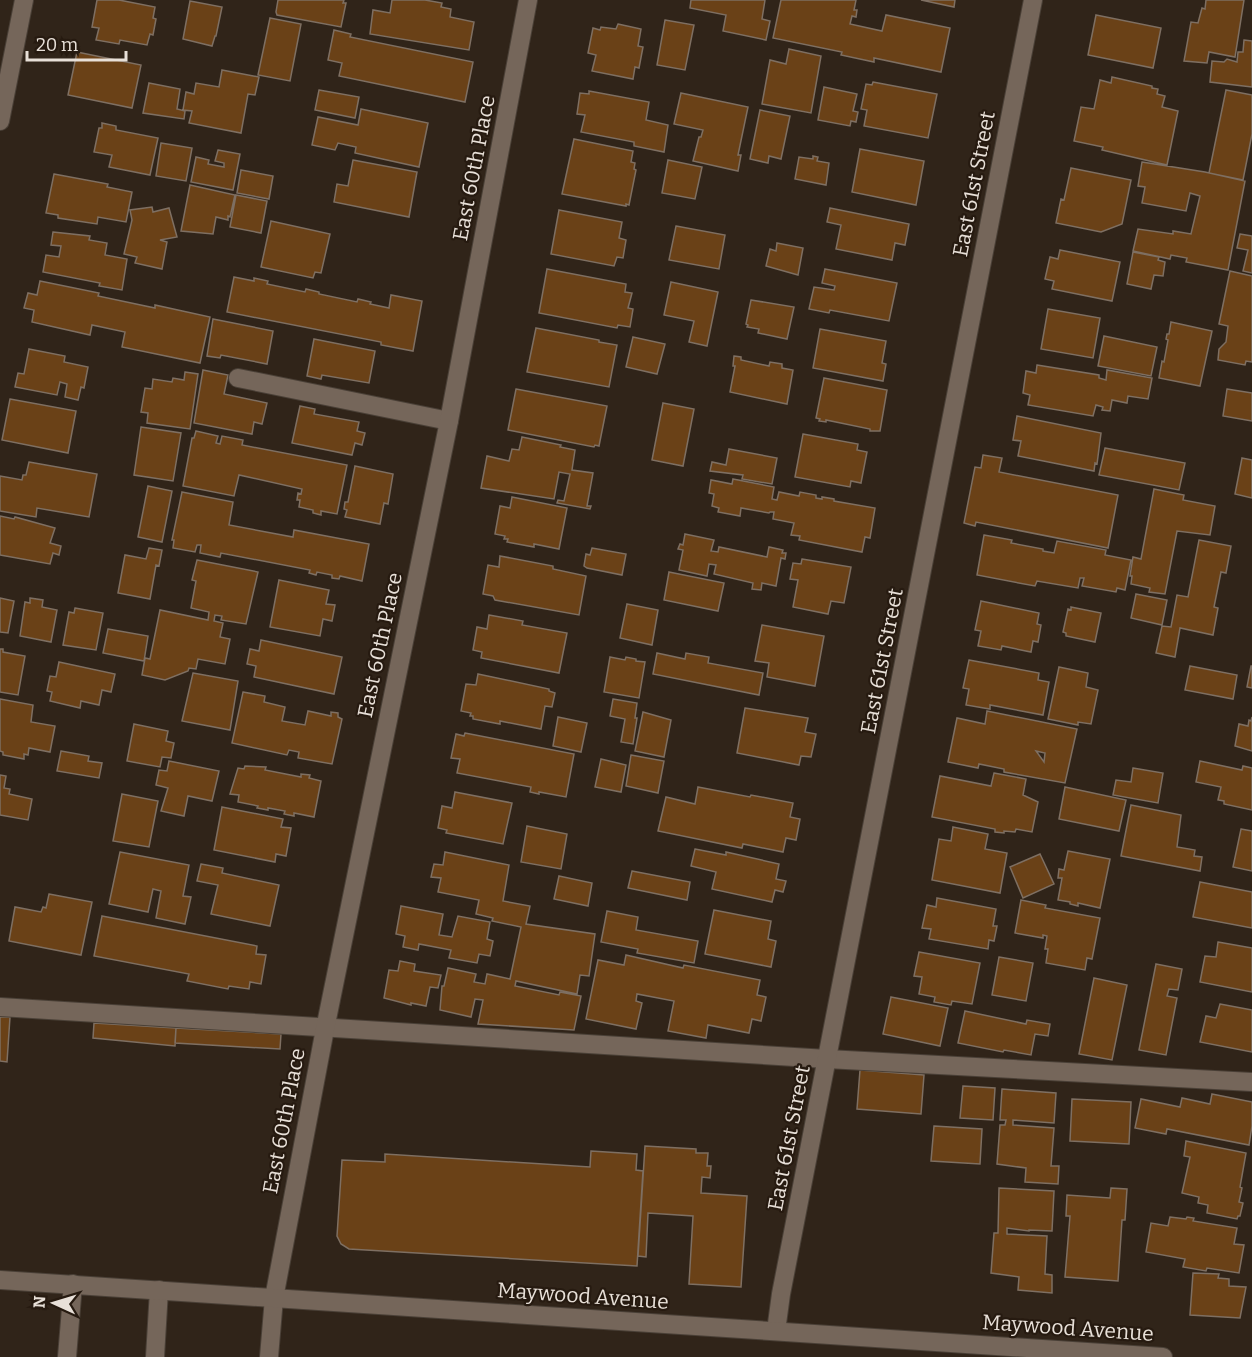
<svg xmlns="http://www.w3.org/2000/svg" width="1252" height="1357" font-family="Bitter,serif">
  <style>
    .building { fill: #6a4117; stroke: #7e6f62; stroke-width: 1.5; fill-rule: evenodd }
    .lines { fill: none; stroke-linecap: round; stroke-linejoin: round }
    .lane-casing { stroke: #4a4037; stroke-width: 20 }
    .street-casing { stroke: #4a4037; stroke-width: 20 }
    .secondary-casing { stroke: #4a4037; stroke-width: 20 }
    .lane { stroke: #75665a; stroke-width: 18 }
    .street { stroke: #75665a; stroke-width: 18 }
    .secondary { stroke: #75665a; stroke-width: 18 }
    .labels { text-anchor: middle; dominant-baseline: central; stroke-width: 4.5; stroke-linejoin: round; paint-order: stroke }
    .street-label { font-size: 21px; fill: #e8e0d8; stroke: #261a10 }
  </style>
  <rect width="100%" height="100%" fill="#302419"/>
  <path class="building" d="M 97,0 L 119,0 L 155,7 L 153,18 L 156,19 L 153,35 L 150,34 L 147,45 L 120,40 L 119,44 L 96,40 L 99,28 L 92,27 Z
    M 278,0 L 344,0 L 343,3 L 346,3 L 341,27 L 277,15 L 276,12 Z
    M 392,0 L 425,0 L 442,3 L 441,7 L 451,9 L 450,17 L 474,22 L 469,50 L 370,34 L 373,10 L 390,13 Z
    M 691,0 L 765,0 L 762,19 L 770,21 L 766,40 L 723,31 L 726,15 L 690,8 Z
    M 781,0 L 856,0 L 854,10 L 857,10 L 856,17 L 852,16 L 850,24 L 882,31 L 886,15 L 950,28 L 941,72 L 874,58 L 874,62 L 841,55 L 842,52 L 773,38 Z
    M 921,0 L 955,0 L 954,7 Z
    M 1206,0 L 1244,0 L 1235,57 L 1209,52 L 1207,63 L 1184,61 L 1191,22 L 1198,23 L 1202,8 L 1205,9 Z
    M 190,1 L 222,7 L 216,36 L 215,36 L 212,46 L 183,39 Z
    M 1096,15 L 1161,28 L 1153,68 L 1088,55 Z
    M 270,18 L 301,24 L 290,81 L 258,75 Z
    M 665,20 L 694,25 L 685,70 L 657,65 Z
    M 618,24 L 641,29 L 638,46 L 643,47 L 639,68 L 635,67 L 633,79 L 592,71 L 596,55 L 588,53 L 593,28 L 600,30 L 601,27 L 616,29 Z
    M 334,30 L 351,34 L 350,37 L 473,62 L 465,102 L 339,76 L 342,63 L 328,60 Z
    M 1244,40 L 1252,41 L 1252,87 L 1210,82 L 1212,61 L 1224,62 L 1227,59 L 1237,62 L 1238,52 L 1243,52 Z
    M 789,49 L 821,56 L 811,113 L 762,104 L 770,60 L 786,64 Z
    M 77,52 L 141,65 L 132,108 L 68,95 Z
    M 222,70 L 259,77 L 255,95 L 248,94 L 241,133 L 189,123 L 192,111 L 183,110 L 186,92 L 194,94 L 196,83 L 219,87 Z
    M 1112,77 L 1152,86 L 1152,88 L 1158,89 L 1157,94 L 1165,96 L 1162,107 L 1178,111 L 1167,165 L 1102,150 L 1103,147 L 1074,141 L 1081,107 L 1094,109 L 1100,80 L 1111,83 Z
    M 873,82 L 937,94 L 928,138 L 864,126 L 867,110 L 861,109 L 866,84 L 872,85 Z
    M 149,83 L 180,89 L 177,109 L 185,111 L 184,119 L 143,113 Z
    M 824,87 L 857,94 L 853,111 L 858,112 L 856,122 L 851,121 L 850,126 L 818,120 Z
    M 319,90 L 359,97 L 355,118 L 315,110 Z
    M 1226,90 L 1252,95 L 1252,134 L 1243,180 L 1209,173 Z
    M 589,91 L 649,102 L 646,120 L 668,125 L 664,152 L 634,146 L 634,142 L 581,132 L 585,115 L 577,114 L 580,93 L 589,94 Z
    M 681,93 L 748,107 L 738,155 L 741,155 L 738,171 L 693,161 L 699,137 L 701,137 L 703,130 L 674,124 Z
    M 361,109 L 428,123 L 419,167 L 355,153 L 356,147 L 338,143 L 335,150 L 312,145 L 318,117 L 358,125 Z
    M 760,110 L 790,116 L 781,159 L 769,156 L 768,163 L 750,159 Z
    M 102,123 L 116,126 L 116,130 L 158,138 L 150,175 L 109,167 L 112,155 L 94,152 L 99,128 L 102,128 Z
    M 574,139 L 633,151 L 631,162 L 635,163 L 634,169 L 636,170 L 629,205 L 626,204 L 626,206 L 562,194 Z
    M 161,143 L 192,148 L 186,181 L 156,176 Z
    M 860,149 L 924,161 L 916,205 L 852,192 Z
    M 218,150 L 240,154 L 233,190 L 191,182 L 196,157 L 209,160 L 208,164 L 224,167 L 224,163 L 215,161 Z
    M 813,156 L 818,157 L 817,161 L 829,163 L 826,185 L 795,179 L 799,157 L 813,159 Z
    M 353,160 L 417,172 L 409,217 L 334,202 L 337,184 L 348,186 Z
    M 668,160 L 702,167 L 695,199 L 662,193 Z
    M 1142,162 L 1205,172 L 1245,181 L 1228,270 L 1186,262 L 1187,258 L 1171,255 L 1170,259 L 1133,251 L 1138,229 L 1173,234 L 1173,231 L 1191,234 L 1200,196 L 1190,193 L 1186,211 L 1142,203 L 1145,187 L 1138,186 Z
    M 1071,168 L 1131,180 L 1122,224 L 1101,232 L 1056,223 L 1061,199 L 1064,200 Z
    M 241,170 L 273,176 L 269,199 L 237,193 Z
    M 54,174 L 108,184 L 107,187 L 132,192 L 126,222 L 98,217 L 97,224 L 58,218 L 58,215 L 46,213 Z
    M 190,185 L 235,195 L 230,217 L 228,216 L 228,220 L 216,217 L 213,234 L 181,231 Z
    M 236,195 L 267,201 L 261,233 L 230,227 Z
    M 152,207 L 153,212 L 169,208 L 177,237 L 160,240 L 167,242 L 162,269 L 135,263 L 137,257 L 124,254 L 132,220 L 130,210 Z
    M 830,208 L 909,224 L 905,245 L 895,243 L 892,260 L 836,249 L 841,225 L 827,222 Z
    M 559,210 L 622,222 L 619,238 L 626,240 L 623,258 L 617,257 L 614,266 L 551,254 Z
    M 271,221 L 330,234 L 321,273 L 315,272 L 313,278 L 261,267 Z
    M 676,226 L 725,235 L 719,269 L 669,260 Z
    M 53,232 L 90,236 L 89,240 L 107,243 L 105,255 L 127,259 L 122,290 L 99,286 L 100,283 L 43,272 L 46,255 L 59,257 L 61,246 L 51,245 Z
    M 1240,234 L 1252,236 L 1252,273 L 1243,271 L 1248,250 L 1237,248 Z
    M 777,243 L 803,248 L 798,275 L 766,266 L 770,249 L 776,251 Z
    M 1060,250 L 1120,262 L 1112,301 L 1052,289 L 1054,281 L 1045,279 L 1050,257 L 1058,259 Z
    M 1133,252 L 1159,257 L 1158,260 L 1165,262 L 1163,276 L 1154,275 L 1151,289 L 1127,284 Z
    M 547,269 L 626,284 L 625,292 L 632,293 L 628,308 L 633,309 L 630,327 L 618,325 L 617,328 L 539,313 Z
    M 825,269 L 897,283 L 889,321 L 830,310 L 829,313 L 809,309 L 814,287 L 834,290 L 835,286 L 822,283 Z
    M 1230,271 L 1252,276 L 1252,362 L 1246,361 L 1245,365 L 1218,360 L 1219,349 L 1226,342 L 1228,326 L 1219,324 Z
    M 234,277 L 254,281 L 254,278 L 268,281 L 267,284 L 305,292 L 306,289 L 319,292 L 319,294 L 357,302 L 358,299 L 371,302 L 370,304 L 389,308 L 391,295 L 422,301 L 413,351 L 381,345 L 381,342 L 227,312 Z
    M 40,281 L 99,293 L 98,296 L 155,308 L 155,305 L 210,317 L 200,363 L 122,347 L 125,332 L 92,325 L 90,335 L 32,322 L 34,310 L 24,308 L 28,293 L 37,295 Z
    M 671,282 L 718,292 L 707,346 L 689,342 L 694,321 L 664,315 Z
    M 751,300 L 794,307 L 787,339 L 758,333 L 759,329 L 747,327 L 748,325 L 746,324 Z
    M 1048,309 L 1100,318 L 1093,358 L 1041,349 Z
    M 213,319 L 273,331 L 267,364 L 221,355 L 220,358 L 207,356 Z
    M 1171,322 L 1212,331 L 1200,386 L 1159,378 L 1162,361 L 1164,362 L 1168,340 L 1166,339 L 1167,334 L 1169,334 Z
    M 536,328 L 599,340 L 599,342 L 617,345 L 609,387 L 527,372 Z
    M 820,329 L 886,341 L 882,363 L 886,364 L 883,381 L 813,368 Z
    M 1104,336 L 1157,347 L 1151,376 L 1098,366 Z
    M 633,337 L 665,344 L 657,374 L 626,367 Z
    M 314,339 L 375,351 L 369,383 L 322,375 L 321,379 L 307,376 Z
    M 29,349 L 65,356 L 64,362 L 88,367 L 84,388 L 81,387 L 78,400 L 65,397 L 67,384 L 60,382 L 57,395 L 15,387 L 18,373 L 24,374 Z
    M 734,356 L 741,357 L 741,360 L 769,366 L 770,362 L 782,364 L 782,368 L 793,370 L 787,404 L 730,392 L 735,366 L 733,366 Z
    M 1037,365 L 1099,375 L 1099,378 L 1106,380 L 1107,370 L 1152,378 L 1148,399 L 1128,396 L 1127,403 L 1112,400 L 1110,411 L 1102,410 L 1103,407 L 1096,405 L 1093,416 L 1028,405 L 1030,395 L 1023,393 L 1026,371 L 1036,373 Z
    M 203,370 L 228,375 L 224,394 L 267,403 L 262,424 L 254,422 L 252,434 L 194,423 Z
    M 185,372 L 198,374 L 190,429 L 147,423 L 148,413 L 141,412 L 145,388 L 152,389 L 153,379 L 172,382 L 173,378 L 184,380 Z
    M 824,378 L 887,390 L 880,431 L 870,431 L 870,429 L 826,420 L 826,422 L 819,421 L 820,419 L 816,418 Z
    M 516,389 L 607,406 L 599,446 L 595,445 L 594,447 L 508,430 Z
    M 1227,389 L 1252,393 L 1252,421 L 1223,416 Z
    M 10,399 L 76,411 L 68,453 L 2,440 Z
    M 663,403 L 694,409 L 683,466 L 652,460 Z
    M 300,406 L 315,409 L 314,414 L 359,422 L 357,431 L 365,433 L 362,445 L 355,443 L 352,455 L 292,443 Z
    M 1017,416 L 1101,433 L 1097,464 L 1095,463 L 1094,471 L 1018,456 L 1021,441 L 1013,440 Z
    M 141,427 L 181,433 L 173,481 L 134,475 Z
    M 196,431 L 218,436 L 216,443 L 220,444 L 222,436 L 243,440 L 242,445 L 347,465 L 337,514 L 321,511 L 321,515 L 313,513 L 313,510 L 299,507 L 300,500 L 297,500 L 298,493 L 301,494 L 302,489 L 239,475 L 234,496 L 183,486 L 192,438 L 194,438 Z
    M 803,434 L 858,444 L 857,450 L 867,452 L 861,483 L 851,481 L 850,487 L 795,477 Z
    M 522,437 L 561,445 L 560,447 L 575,450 L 572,470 L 593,473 L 587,506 L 591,506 L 590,509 L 557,503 L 558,500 L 564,501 L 570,474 L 559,472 L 554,499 L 481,488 L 487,456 L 509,461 L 512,449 L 519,450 Z
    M 1105,448 L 1185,463 L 1179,490 L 1099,475 Z
    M 729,449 L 777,458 L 772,484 L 742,479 L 743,475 L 710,471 L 712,462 L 726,465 Z
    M 983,455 L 1002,458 L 999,472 L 1118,495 L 1108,548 L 976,522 L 975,526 L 964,523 L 975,467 L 981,468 Z
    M 1242,458 L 1252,460 L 1252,498 L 1235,494 Z
    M 29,462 L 97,474 L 89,517 L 37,508 L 36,517 L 0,511 L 0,476 L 22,480 L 23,475 L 26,475 Z
    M 355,466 L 393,474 L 388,504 L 384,503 L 380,524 L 345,517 L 347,510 L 344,509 L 345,502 L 348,502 Z
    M 733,479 L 774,487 L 772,499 L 777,500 L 779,492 L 799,496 L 800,492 L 816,495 L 816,498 L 822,499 L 822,497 L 834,499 L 834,501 L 875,508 L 870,538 L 865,537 L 862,552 L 799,540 L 800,536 L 791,535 L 794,523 L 773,519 L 774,512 L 770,512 L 769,513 L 741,508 L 740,516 L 718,512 L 719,508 L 712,506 L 714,494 L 709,493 L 711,480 L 732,484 Z
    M 148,486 L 172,491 L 162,542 L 138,537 Z
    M 1154,489 L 1184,495 L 1183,500 L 1215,506 L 1210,535 L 1177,531 L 1165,594 L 1149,592 L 1150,588 L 1131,584 L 1132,576 L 1130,576 L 1133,557 L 1141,559 Z
    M 182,492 L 233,502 L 229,525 L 293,537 L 294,530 L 369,544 L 362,581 L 340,576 L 339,579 L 332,578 L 332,575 L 317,572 L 316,575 L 309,573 L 310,570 L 221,553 L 220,557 L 200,553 L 201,545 L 197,545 L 195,552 L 173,548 L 174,540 L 172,540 Z
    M 512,497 L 567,508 L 559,549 L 534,544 L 534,547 L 507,542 L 508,539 L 504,539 L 505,536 L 495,534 L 500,506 L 510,508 Z
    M 0,516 L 14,519 L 15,517 L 55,528 L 50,543 L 61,546 L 59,555 L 53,553 L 50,564 L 0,555 Z
    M 685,534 L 714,540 L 711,551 L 718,552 L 719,547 L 767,557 L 769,547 L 783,550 L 782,553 L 786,553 L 785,559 L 781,558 L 776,586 L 762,583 L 761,590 L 752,589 L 753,583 L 714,574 L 716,565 L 709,564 L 707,576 L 679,570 L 683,550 L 678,549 L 680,544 L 683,545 Z
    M 984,535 L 1012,540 L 1011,543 L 1043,549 L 1043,551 L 1054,553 L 1057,541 L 1106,550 L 1105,555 L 1131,560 L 1125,590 L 1117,588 L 1116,592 L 1082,586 L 1084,578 L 1080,578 L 1078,588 L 1037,581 L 1035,586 L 977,575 Z
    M 1199,540 L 1231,546 L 1226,573 L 1221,572 L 1214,607 L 1218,608 L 1213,635 L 1180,628 L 1175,657 L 1156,653 L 1162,626 L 1171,627 L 1177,595 L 1188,597 Z
    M 149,548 L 162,550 L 159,566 L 156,565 L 150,599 L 118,593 L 125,555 L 146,559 Z
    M 592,548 L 626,554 L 622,575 L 587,568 L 584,566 L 586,554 L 590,555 Z
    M 500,556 L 553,566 L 553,569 L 586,576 L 579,615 L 495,600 L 493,596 L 483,594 L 488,565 L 499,567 Z
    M 802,559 L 851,567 L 844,603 L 831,601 L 828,614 L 793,607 L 798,580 L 790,579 L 793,563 L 801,564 Z
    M 197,560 L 258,572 L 246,624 L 221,620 L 222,616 L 215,615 L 214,621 L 223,623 L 220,637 L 230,639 L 225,664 L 198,659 L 196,669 L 189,668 L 188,671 L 165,680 L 142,675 L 145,658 L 150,659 L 160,610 L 208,620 L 209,612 L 191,608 L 196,581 L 192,580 Z
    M 669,572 L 724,583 L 718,611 L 664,600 Z
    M 279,580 L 329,590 L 326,604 L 335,605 L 332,621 L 323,619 L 320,636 L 270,627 Z
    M 1136,594 L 1167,600 L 1162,625 L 1131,618 Z
    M 0,598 L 14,601 L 8,633 L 0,632 Z
    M 30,598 L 43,600 L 42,607 L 57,610 L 51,642 L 20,636 L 25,602 L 30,603 Z
    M 981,601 L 1039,613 L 1037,624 L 1041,625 L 1038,642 L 1033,641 L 1031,652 L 1002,646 L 1001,650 L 978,646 L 981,631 L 975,630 Z
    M 627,604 L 658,610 L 652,645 L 620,638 Z
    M 1071,607 L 1101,613 L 1095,642 L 1066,636 L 1066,633 L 1063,632 L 1068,609 L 1071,610 Z
    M 75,608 L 103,613 L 96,650 L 63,645 L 69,612 L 74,613 Z
    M 489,615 L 523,621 L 522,625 L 567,633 L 559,673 L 481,658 L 482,652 L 473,650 L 477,627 L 487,629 Z
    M 762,625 L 824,636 L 815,686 L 767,677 L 769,663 L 755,661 Z
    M 108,629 L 148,636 L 144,661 L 103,653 Z
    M 261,640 L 342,657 L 334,694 L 254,677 L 256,666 L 247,664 L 250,649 L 259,651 Z
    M 0,649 L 3,649 L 3,652 L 25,656 L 18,695 L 0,692 Z
    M 657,653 L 685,659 L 686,653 L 709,657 L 708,663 L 763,673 L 759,695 L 653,674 Z
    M 610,657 L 625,660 L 626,657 L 636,659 L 636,661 L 645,662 L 639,698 L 604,692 Z
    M 969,660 L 1039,673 L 1038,680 L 1049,682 L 1043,715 L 990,705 L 990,709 L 966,705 L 969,689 L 963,688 Z
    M 59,662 L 115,674 L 111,692 L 102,690 L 99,705 L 81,701 L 80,708 L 50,701 L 52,692 L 47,691 L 50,676 L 56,677 Z
    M 1190,666 L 1237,675 L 1233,699 L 1185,690 Z
    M 1251,666 L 1252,666 L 1252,688 L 1247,687 Z
    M 1059,667 L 1088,673 L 1086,687 L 1098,690 L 1091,724 L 1078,722 L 1078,725 L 1048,719 Z
    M 193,673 L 238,681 L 230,730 L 182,721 Z
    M 478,674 L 549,689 L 549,691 L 555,693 L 552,707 L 545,706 L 541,729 L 500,721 L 500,724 L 473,719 L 473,716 L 470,716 L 471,713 L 461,711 L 466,684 L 476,685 Z
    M 243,692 L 265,696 L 264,702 L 285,707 L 282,721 L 305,725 L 308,711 L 331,716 L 331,712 L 338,713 L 338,717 L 342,719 L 332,764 L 298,758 L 299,752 L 289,750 L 287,755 L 232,743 Z
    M 0,699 L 33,705 L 31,722 L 55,726 L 50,752 L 29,748 L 28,755 L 24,754 L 24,759 L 3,755 L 3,752 L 0,751 Z
    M 613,699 L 637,703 L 635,718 L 637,718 L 633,744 L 621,742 L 625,719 L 610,716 Z
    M 745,708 L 808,718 L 805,732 L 816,734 L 811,757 L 801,756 L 799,765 L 737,753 Z
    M 987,711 L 1077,729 L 1065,783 L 1004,772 L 1004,769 L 979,764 L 978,768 L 948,762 L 957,718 L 985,724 ZM 1036,751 L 1045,753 L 1044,762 Z
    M 643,712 L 671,720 L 664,757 L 635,751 Z
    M 558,717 L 587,723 L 581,752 L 553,746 Z
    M 1252,717 L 1252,751 L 1235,746 L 1239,724 L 1248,726 L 1249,720 L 1251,721 Z
    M 134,724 L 168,731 L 166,741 L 174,743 L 171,758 L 162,757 L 160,767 L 127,761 Z
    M 465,733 L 574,754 L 566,797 L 539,792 L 539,794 L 530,792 L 531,787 L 457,773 L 460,759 L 451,758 L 456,734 L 464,736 Z
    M 61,751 L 89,756 L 88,761 L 102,763 L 99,778 L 57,771 Z
    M 631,755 L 664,761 L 658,793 L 626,786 Z
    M 601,759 L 626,765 L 621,792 L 595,787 Z
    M 169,761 L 219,771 L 212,801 L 188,796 L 184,816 L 161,811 L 168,788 L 156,785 L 159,770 L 167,771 Z
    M 1200,761 L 1242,770 L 1243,766 L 1252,768 L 1252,810 L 1224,804 L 1224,801 L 1218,800 L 1221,787 L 1196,782 Z
    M 245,766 L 266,767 L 265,770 L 301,777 L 301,774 L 310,775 L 309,778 L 321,781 L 314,817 L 294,813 L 294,816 L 284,814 L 285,811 L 268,808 L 268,810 L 257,808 L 258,806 L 238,802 L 239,795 L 230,794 L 238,768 L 244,769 Z
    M 1133,768 L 1163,773 L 1158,803 L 1113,795 L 1116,780 L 1131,782 Z
    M 994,773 L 1026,779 L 1023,795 L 1038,802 L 1032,832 L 1016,829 L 1015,832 L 1004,831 L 1004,833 L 995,832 L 995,829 L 932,817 L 940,776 L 991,786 Z
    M 0,775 L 6,776 L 4,788 L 10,789 L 9,794 L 32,799 L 28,820 L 0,815 Z
    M 698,787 L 750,797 L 751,795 L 793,803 L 790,817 L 800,819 L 796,840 L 786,838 L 783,852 L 743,844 L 742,848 L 658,831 L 666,797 L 695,804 Z
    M 1065,787 L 1126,800 L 1119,831 L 1059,819 Z
    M 455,792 L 512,803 L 503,844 L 446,833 L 447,830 L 438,828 L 442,806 L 452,808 Z
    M 122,794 L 158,801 L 149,847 L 113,841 Z
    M 1131,805 L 1181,815 L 1177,847 L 1195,850 L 1194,856 L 1202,857 L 1200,871 L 1121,856 Z
    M 222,807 L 283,819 L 281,827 L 291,828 L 286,856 L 276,854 L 275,862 L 214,850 Z
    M 527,826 L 567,834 L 561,869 L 521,862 Z
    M 953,827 L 988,834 L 985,849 L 1007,853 L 1000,893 L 932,880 L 939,839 L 951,841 Z
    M 1241,829 L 1252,831 L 1252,871 L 1233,867 Z
    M 695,849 L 726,855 L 726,852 L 779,864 L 776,879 L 786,881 L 783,892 L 775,890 L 772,902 L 712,889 L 716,872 L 691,866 Z
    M 1068,851 L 1110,859 L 1100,908 L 1078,903 L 1078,906 L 1070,904 L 1070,902 L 1058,900 L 1062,878 L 1058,878 L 1059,869 L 1064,870 Z
    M 120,852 L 189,865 L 183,896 L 191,897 L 185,924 L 156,918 L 161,891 L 153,889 L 148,912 L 109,904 Z
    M 445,852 L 509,865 L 503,901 L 530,906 L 526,924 L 595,934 L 589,976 L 580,975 L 577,994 L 516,981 L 515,986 L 559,995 L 560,992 L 581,996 L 574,1030 L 478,1024 L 483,1000 L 475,999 L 471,1017 L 440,1010 L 442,986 L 444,986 L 448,968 L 476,974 L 474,982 L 485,984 L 487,974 L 510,979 L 521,927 L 492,921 L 493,918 L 476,914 L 479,900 L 438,892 L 441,878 L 431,877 L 434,864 L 443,865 Z
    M 1040,854 L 1054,884 L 1023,898 L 1010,867 Z
    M 201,864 L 223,868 L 222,873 L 279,885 L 270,926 L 211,914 L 218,885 L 197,881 Z
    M 632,871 L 690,882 L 687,900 L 628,888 Z
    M 559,876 L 592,883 L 588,906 L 554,899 Z
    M 1200,882 L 1252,892 L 1252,928 L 1193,917 Z
    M 49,894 L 92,902 L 81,955 L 9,941 L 15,907 L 41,912 L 43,907 L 46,908 Z
    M 937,898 L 996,909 L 993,926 L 997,926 L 994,941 L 989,940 L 988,949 L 929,939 L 931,929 L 922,928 L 927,905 L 936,907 Z
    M 1021,900 L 1046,905 L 1045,908 L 1100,918 L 1092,959 L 1087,958 L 1085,970 L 1046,963 L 1048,949 L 1045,949 L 1047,936 L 1043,935 L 1043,938 L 1015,933 Z
    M 401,906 L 443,914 L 439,935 L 452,937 L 458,916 L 490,922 L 487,939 L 493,941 L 490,956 L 479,954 L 477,963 L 449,958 L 451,950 L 419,944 L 418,950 L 403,947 L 405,936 L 396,934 Z
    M 714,910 L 771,921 L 768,939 L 776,941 L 771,967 L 705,954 Z
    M 607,911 L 638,917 L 636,930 L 698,941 L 694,963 L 637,953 L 638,949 L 601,942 Z
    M 102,916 L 257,946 L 256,954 L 266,955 L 261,984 L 250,982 L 249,989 L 229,986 L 228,989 L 187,981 L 189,974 L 94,956 Z
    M 1218,942 L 1252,948 L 1252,992 L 1200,982 L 1205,956 L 1216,957 Z
    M 919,952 L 980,963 L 972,1004 L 952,1001 L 951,1005 L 934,1002 L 935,997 L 919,994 L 922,977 L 914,976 Z
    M 626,955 L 683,968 L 684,965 L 760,980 L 757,995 L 766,997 L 761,1021 L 752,1019 L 749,1033 L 708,1025 L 706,1038 L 668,1031 L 674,1001 L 637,994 L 636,1001 L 642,1003 L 636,1029 L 586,1019 L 598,960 L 624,965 Z
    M 999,957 L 1033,963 L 1026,1001 L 992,995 Z
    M 400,961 L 415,964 L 414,971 L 441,975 L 438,988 L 430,987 L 426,1006 L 411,1003 L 411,1005 L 384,998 L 389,970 L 398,971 Z
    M 1156,964 L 1182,969 L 1178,990 L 1169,989 L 1167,996 L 1177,998 L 1166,1055 L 1139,1050 Z
    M 1094,978 L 1127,985 L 1112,1060 L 1079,1054 Z
    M 891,997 L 948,1008 L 940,1046 L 883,1034 Z
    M 1220,1004 L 1252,1010 L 1252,1052 L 1200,1042 L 1206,1016 L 1216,1018 Z
    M 965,1011 L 1026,1024 L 1027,1020 L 1050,1024 L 1048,1036 L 1035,1034 L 1031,1055 L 1004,1050 L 1003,1052 L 958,1043 Z
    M 0,1017 L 10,1017 L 7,1062 L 0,1061 Z
    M 94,1023 L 176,1028 L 175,1046 L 93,1038 Z
    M 176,1028 L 281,1034 L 280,1049 L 175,1043 Z
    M 860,1070 L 924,1075 L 921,1114 L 857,1109 Z
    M 963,1086 L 995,1088 L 993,1120 L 960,1118 Z
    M 1002,1089 L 1056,1093 L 1054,1123 L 1013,1120 L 1013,1125 L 1054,1128 L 1051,1166 L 1059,1166 L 1058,1184 L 1025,1182 L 1026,1168 L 997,1164 L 1000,1125 L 1005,1125 L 1006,1120 L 1000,1120 Z
    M 1212,1094 L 1252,1102 L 1252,1126 L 1249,1145 L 1167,1129 L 1166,1134 L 1135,1128 L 1141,1099 L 1180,1107 L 1182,1098 L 1210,1104 Z
    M 1072,1099 L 1131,1102 L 1129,1144 L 1070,1141 Z
    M 934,1126 L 982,1129 L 980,1164 L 931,1161 Z
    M 1186,1141 L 1246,1153 L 1240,1187 L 1242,1188 L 1239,1202 L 1243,1203 L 1240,1216 L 1238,1216 L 1237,1219 L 1207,1213 L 1208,1205 L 1198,1203 L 1199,1197 L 1182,1193 L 1190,1157 L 1184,1156 Z
    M 645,1146 L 696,1149 L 696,1153 L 708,1153 L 707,1166 L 711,1166 L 710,1178 L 702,1177 L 701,1193 L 747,1196 L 741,1287 L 689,1284 L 693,1216 L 648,1213 L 646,1257 L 638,1256 Z
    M 591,1151 L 637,1154 L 636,1170 L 643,1171 L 637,1266 L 349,1249 L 341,1244 L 337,1236 L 342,1160 L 385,1162 L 385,1154 L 590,1167 Z
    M 999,1188 L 1054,1191 L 1052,1231 L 1029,1230 L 1029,1231 L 1007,1228 L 1007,1234 L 1047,1236 L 1045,1274 L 1052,1275 L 1052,1293 L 1018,1290 L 1019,1277 L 991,1273 L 994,1233 L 998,1233 Z
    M 1111,1188 L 1127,1189 L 1125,1220 L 1122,1220 L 1118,1281 L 1065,1277 L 1070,1216 L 1066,1216 L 1067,1195 L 1110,1198 Z
    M 1170,1217 L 1186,1219 L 1187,1217 L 1194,1218 L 1193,1221 L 1237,1228 L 1234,1244 L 1244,1245 L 1239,1273 L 1207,1268 L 1206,1271 L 1183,1267 L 1185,1259 L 1146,1252 L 1151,1223 L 1168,1226 Z
    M 1193,1273 L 1219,1274 L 1218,1278 L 1229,1279 L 1229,1286 L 1246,1287 L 1240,1318 L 1190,1315 Z"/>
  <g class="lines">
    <defs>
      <path id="lane" d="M 238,378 L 449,421
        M 0,1007 L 827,1059 L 1252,1082
        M 67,1357 L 73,1284
        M 155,1357 L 159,1290
        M 269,1357 L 274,1298"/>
      <path id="street" d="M 0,121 L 24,0
        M 274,1298 L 325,1029 L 449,421 L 528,0
        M 776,1331 L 781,1294 L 1033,0"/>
      <path id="secondary" d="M 0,1280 L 1163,1357"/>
    </defs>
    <use href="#lane" class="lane-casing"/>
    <use href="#street" class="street-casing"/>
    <use href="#secondary" class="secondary-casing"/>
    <use href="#lane" class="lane"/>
    <use href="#street" class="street"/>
    <use href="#secondary" class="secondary"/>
  </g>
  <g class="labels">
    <g class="street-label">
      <text transform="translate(474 168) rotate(-79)">East 60th Place</text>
      <text transform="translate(974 184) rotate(-79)">East 61st Street</text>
      <text transform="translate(380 645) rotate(-78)">East 60th Place</text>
      <text transform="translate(882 661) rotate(-79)">East 61st Street</text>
      <text transform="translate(284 1121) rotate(-79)">East 60th Place</text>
      <text transform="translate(789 1138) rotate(-79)">East 61st Street</text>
      <text transform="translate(583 1296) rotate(4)">Maywood Avenue</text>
      <text transform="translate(1068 1328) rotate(4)">Maywood Avenue</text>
    </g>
  </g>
  <g transform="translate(54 1303) rotate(274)" stroke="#261a10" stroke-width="4.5" paint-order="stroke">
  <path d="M0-4.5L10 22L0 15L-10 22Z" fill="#e8e0d8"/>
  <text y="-9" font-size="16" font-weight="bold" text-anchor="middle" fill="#e8e0d8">N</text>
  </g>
  <path d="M27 51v9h99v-9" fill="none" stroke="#e8e0d8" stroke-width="3"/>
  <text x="36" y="51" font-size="18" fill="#e8e0d8" stroke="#261a10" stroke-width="4.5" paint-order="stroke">20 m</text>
</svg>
